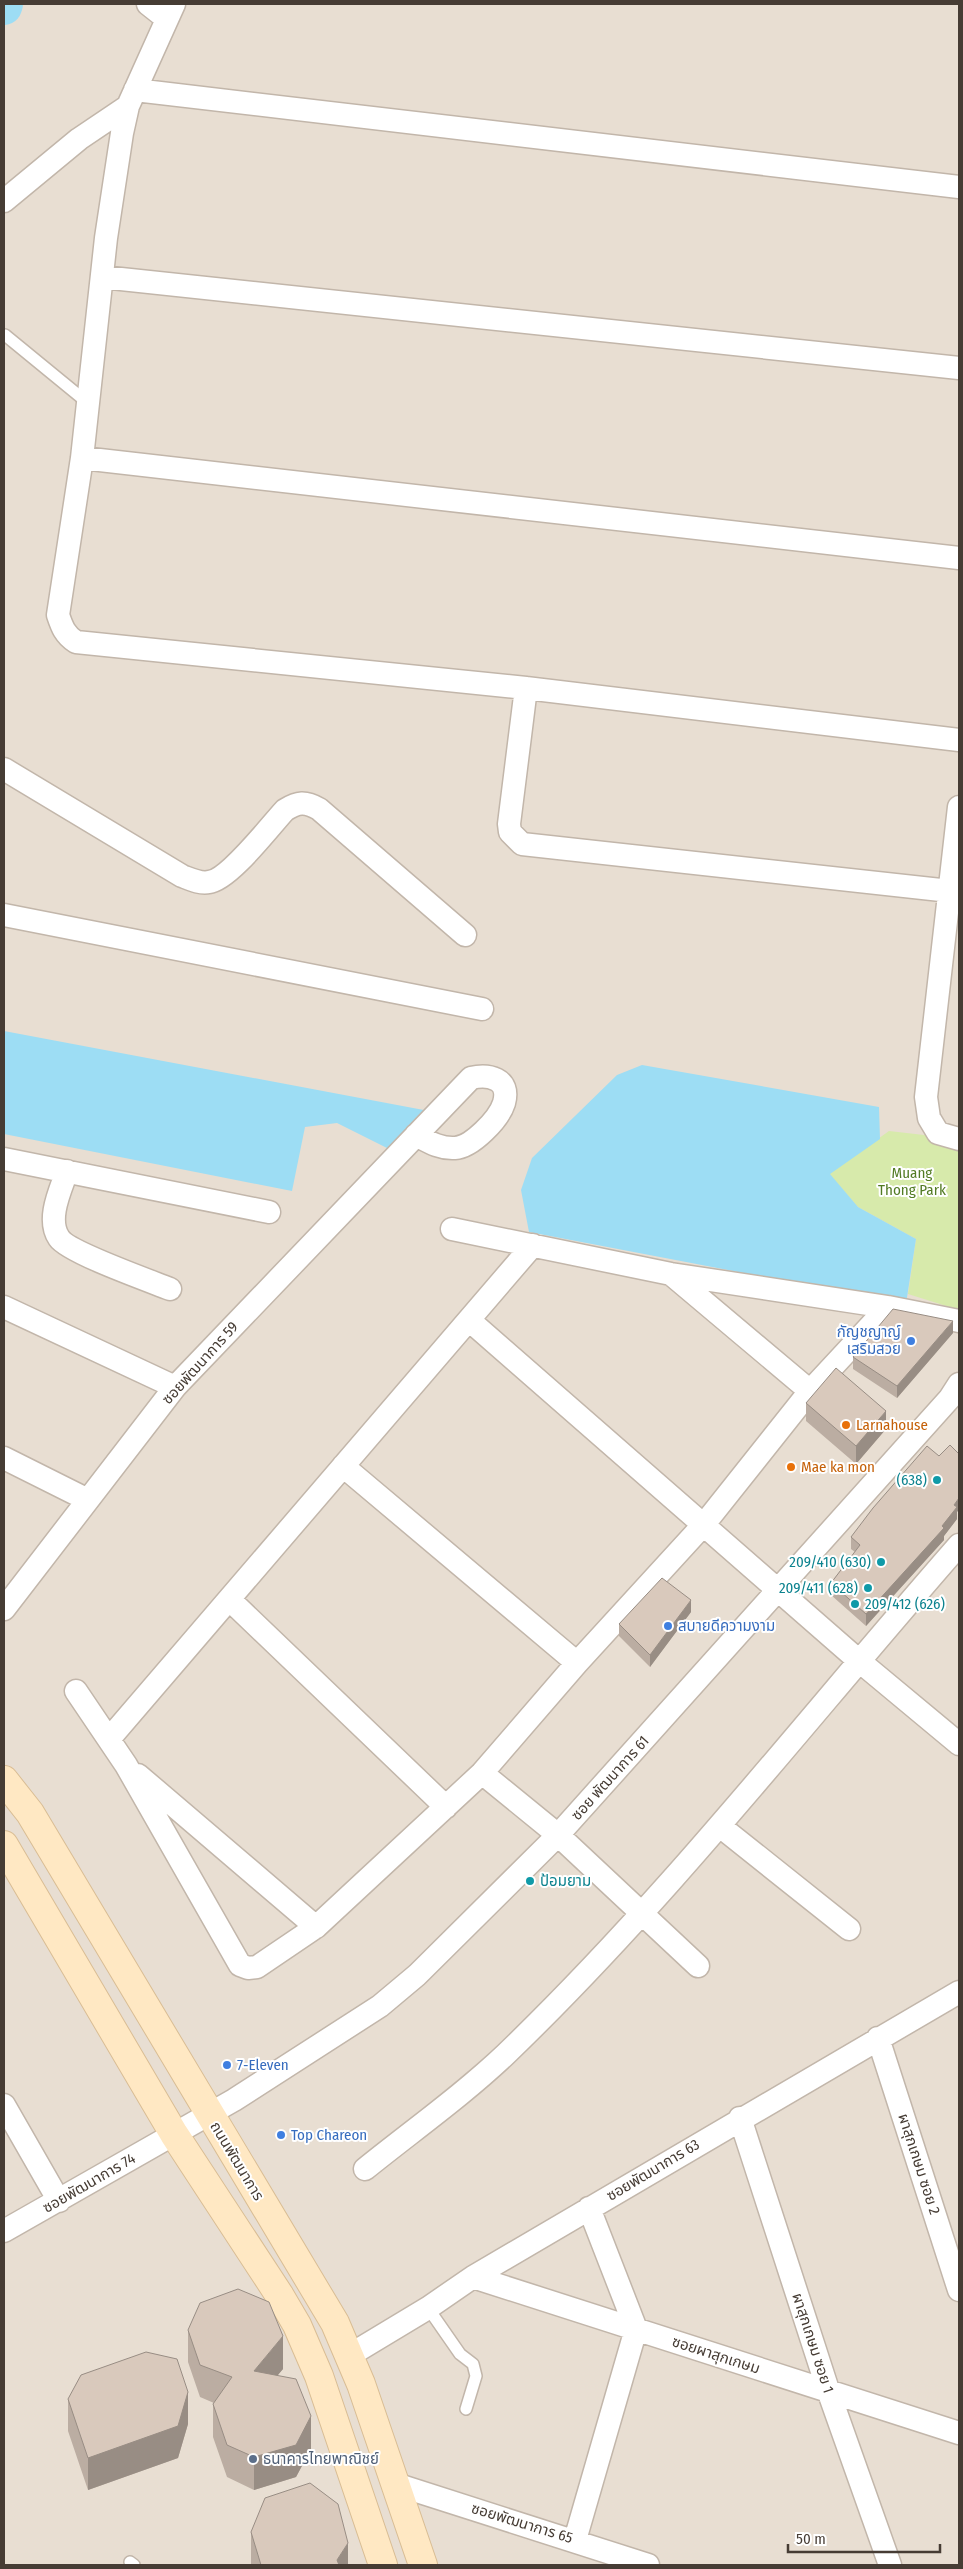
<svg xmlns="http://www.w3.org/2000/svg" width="963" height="2569" font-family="'Fira Sans Condensed','Noto Sans Thai',sans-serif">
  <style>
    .residential { fill: #e8ded2 }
    .green { fill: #d7eaab }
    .water { fill: #9dddf4 }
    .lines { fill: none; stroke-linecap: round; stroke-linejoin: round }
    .river { stroke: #9dddf4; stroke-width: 36 }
    .lane-casing { stroke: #c2b6aa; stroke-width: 14 }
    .street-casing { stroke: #c2b6aa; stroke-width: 25 }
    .secondary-casing { stroke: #d9bd94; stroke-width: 30 }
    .lane { stroke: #fff; stroke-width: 11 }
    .street { stroke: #fff; stroke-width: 22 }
    .secondary { stroke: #ffe8c3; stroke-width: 28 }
    .wall { fill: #bbada2 }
    .shaded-wall { fill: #988d84 }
    .building { fill: #d9c9bc; stroke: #988d84 }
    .shop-dot { fill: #3f7fe0; stroke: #fff; stroke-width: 2 }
    .food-dot { fill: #e8710a; stroke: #fff; stroke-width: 2 }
    .culture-dot { fill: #0f9aa8; stroke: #fff; stroke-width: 2 }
    .service-dot { fill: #5c6f8a; stroke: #fff; stroke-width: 2 }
    .labels { text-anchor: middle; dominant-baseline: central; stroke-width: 4; stroke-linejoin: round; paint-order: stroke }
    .park-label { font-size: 15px; fill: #527b24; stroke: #fff }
    .shop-label { font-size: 15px; fill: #366cbe; stroke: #fff; text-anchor: start }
    .street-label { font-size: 15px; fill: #463c34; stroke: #fff }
    .food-label { font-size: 15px; fill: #c56008; stroke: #fff; text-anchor: start }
    .culture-label { font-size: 15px; fill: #0d838f; stroke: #fff; text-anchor: end }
    .service-label { font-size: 15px; fill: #4e5e75; stroke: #fff; text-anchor: start }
  </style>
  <rect width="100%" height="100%" fill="#f3ede5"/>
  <path class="residential" d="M 4,4 L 959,4 L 959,2565 L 4,2565 Z"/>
  <path class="green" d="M 889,1131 L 959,1139 L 959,1310 L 908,1294 L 916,1239 L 858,1207 L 829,1174 Z"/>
  <path class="water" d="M 4,1031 L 429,1111 L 387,1148 L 337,1123 L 305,1127 L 292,1191 L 4,1134 Z
    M 642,1065 L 879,1107 L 880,1139 L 830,1174 L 858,1207 L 916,1239 L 906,1304 L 529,1232 L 521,1190 L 532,1158 L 617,1075 Z"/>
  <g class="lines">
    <path class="river" d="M 4,7 L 5,4"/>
    <defs>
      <path id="lane" d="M 5,335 L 88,403
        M 428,2308 L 460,2354 L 473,2364 L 476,2376 L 466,2409
        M 130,2562 L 134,2565"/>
      <path id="street" d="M 148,4 L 167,19
        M 174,4 L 128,106 L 122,133 L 106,238 L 82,458 L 58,615 C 62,627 65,635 76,642 L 526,688 L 959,740
        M 135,90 L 959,187
        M 4,201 L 79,139 L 128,106
        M 102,277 L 959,368
        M 82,458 L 959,558
        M 526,688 L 509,824 L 510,832 L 522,844 L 950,891
        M 4,769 L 182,876 C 190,879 200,884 209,882 C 229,880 270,826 285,810 C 298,802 305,801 319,809 L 465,935
        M 959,807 L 926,1097 L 929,1118 L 938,1133 L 959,1139
        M 4,915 L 482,1009
        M 4,1159 L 269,1212
        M 67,1171 C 61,1189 46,1219 59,1238 C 68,1252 150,1281 170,1289
        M 452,1229 L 671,1274 L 888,1307 L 959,1321
        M 671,1274 L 810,1391
        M 4,1307 L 175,1387
        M 469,1320 L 858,1660 L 959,1744
        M 4,1458 L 88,1500
        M 343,1466 L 577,1663
        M 230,1600 L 446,1807
        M 4,1609 L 175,1387 L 471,1078 C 488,1074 511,1078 504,1103 C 499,1119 472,1147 455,1148 C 440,1149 429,1142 416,1135
        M 76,1691 L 126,1765 L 240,1965 L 248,1968 L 257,1967 L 316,1927 L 482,1773 L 577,1663 L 705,1523 L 810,1391 L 888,1307
        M 109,1739 L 533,1245
        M 482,1773 L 558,1835 L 698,1966
        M 138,1775 L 316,1927
        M 721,1827 L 849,1929
        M 878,2038 L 959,2290
        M 4,2105 L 59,2201
        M 740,2118 L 829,2393 L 890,2565
        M 365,2169 C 412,2131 463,2095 506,2054 C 670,1896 809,1716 959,1545
        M 4,2231 L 234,2100 L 380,2006 L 417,1975 L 558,1835 L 950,1398 L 959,1384
        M 473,2277 L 959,2433
        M 350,2355 L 428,2308 L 473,2277 L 959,1992
        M 395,2484 L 648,2565
        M 575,2540 L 636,2329 L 589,2208"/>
      <path id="secondary" d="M 4,1780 L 30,1813 L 335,2323 L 361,2384 L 423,2565
        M 4,1845 L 174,2134 L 280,2296 L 297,2325 L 319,2376 L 383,2565"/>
    </defs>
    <use href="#lane" class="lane-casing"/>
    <use href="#street" class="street-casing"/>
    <use href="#secondary" class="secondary-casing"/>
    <use href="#lane" class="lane"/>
    <use href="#street" class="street"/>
    <use href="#secondary" class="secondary"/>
  </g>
  <path class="wall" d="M 953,1333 L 897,1398 L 853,1369 L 853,1357 Z
    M 806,1403 L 886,1429 L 856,1464 L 806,1421 Z
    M 957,1512 L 957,1519 L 944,1536 L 944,1540 L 866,1626 L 831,1595 L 831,1583 L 855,1552 L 851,1549 L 851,1537 Z
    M 691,1612 L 650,1667 L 619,1636 L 619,1624 Z
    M 188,2330 L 283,2369 L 277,2375 L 311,2449 L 296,2477 L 254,2490 L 227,2477 L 213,2437 L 213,2404 L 214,2403 L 200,2397 L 188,2362 Z
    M 68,2399 L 188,2424 L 178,2458 L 88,2490 L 68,2431 Z
    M 251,2532 L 348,2565 L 251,2565 Z"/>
  <path class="shaded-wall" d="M 953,1321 L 953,1333 L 897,1398 L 897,1386 Z
    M 886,1411 L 886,1429 L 856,1464 L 856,1446 Z
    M 959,1498 L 959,1510 L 957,1512 L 957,1519 L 944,1536 L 944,1540 L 866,1626 L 866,1614 L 942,1526 L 954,1505 Z
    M 691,1600 L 691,1612 L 650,1667 L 650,1655 Z
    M 283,2336 L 283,2369 L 254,2404 L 254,2371 Z
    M 188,2392 L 188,2424 L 178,2458 L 88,2490 L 88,2458 Z
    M 311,2416 L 311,2449 L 296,2477 L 254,2490 L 254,2457 Z
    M 348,2543 L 348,2565 L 337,2565 L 337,2560 Z"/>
  <path class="building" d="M 893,1309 L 953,1321 L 897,1386 L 853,1357 Z
    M 836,1368 L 886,1411 L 856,1446 L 806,1403 Z
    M 950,1445 L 959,1454 L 959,1498 L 954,1505 L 957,1507 L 942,1526 L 944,1528 L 866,1614 L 831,1583 L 860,1545 L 851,1537 L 873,1508 L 927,1446 L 939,1456 Z
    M 662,1578 L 691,1600 L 650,1655 L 619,1624 Z
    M 238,2289 L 269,2302 L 283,2336 L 254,2371 L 296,2379 L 311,2416 L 296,2445 L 254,2457 L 227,2445 L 213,2404 L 232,2377 L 200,2365 L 188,2330 L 200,2303 Z
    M 146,2352 L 177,2359 L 188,2392 L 178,2426 L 88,2458 L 68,2399 L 81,2375 Z
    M 310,2483 L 338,2504 L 348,2543 L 337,2560 L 339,2565 L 261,2565 L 251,2532 L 265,2498 Z"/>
  <g class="shop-dot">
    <circle cx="911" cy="1341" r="5"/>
    <circle cx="668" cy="1626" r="5"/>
    <circle cx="227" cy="2065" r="5"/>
    <circle cx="281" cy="2135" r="5"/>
  </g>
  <g class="food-dot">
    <circle cx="846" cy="1425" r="5"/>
    <circle cx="791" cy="1467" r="5"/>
  </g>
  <g class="culture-dot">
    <circle cx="937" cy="1480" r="5"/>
    <circle cx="881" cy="1562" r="5"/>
    <circle cx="868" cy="1588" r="5"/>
    <circle cx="855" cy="1604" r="5"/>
    <circle cx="530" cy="1881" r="5"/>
  </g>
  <circle class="service-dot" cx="253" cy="2459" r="5"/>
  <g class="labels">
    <g class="park-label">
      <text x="912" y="1173">Muang<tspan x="912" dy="17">Thong Park</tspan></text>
    </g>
    <g class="shop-label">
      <text x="901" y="1332" text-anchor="end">กัญชญาญ์<tspan x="901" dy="17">เสริมสวย</tspan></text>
      <text x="678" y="1626">สบายดีความงาม</text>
      <text x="237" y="2065">7-Eleven</text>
      <text x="291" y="2135">Top Chareon</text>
    </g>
    <g class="street-label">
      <text transform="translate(200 1363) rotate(-48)">ซอยพัฒนาการ 59</text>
      <text transform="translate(610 1778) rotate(-48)">ซอย พัฒนาการ 61</text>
      <text transform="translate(237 2161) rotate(59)">ถนนพัฒนาการ</text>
      <text transform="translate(919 2164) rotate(72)">ผาสุกเกษม ซอย 2</text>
      <text transform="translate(653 2170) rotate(-31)">ซอยพัฒนาการ 63</text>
      <text transform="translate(89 2183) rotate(-30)">ซอยพัฒนาการ 74</text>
      <text transform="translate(813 2343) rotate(72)">ผาสุกเกษม ซอย 1</text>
      <text transform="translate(716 2355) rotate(18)">ซอยผาสุกเกษม</text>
      <text transform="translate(522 2523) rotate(17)">ซอยพัฒนาการ 65</text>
    </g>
    <g class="food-label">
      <text x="856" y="1425">Larnahouse</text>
      <text x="801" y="1467">Mae ka mon</text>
    </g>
    <g class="culture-label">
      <text x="927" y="1480">(638)</text>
      <text x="871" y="1562">209/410 (630)</text>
      <text x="858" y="1588">209/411 (628)</text>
      <text x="865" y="1604" text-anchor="start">209/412 (626)</text>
      <text x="540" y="1881" text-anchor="start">ป้อมยาม</text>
    </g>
    <g class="service-label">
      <text x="263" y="2459">ธนาคารไทยพาณิชย์</text>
    </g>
  </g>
  <rect width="963" height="2569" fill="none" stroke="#463c34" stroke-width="10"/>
  <path d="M788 2544v8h152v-8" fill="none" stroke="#463c34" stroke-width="2.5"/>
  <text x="796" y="2544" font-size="15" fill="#463c34" stroke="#ffffff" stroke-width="4" paint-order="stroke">50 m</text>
</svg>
